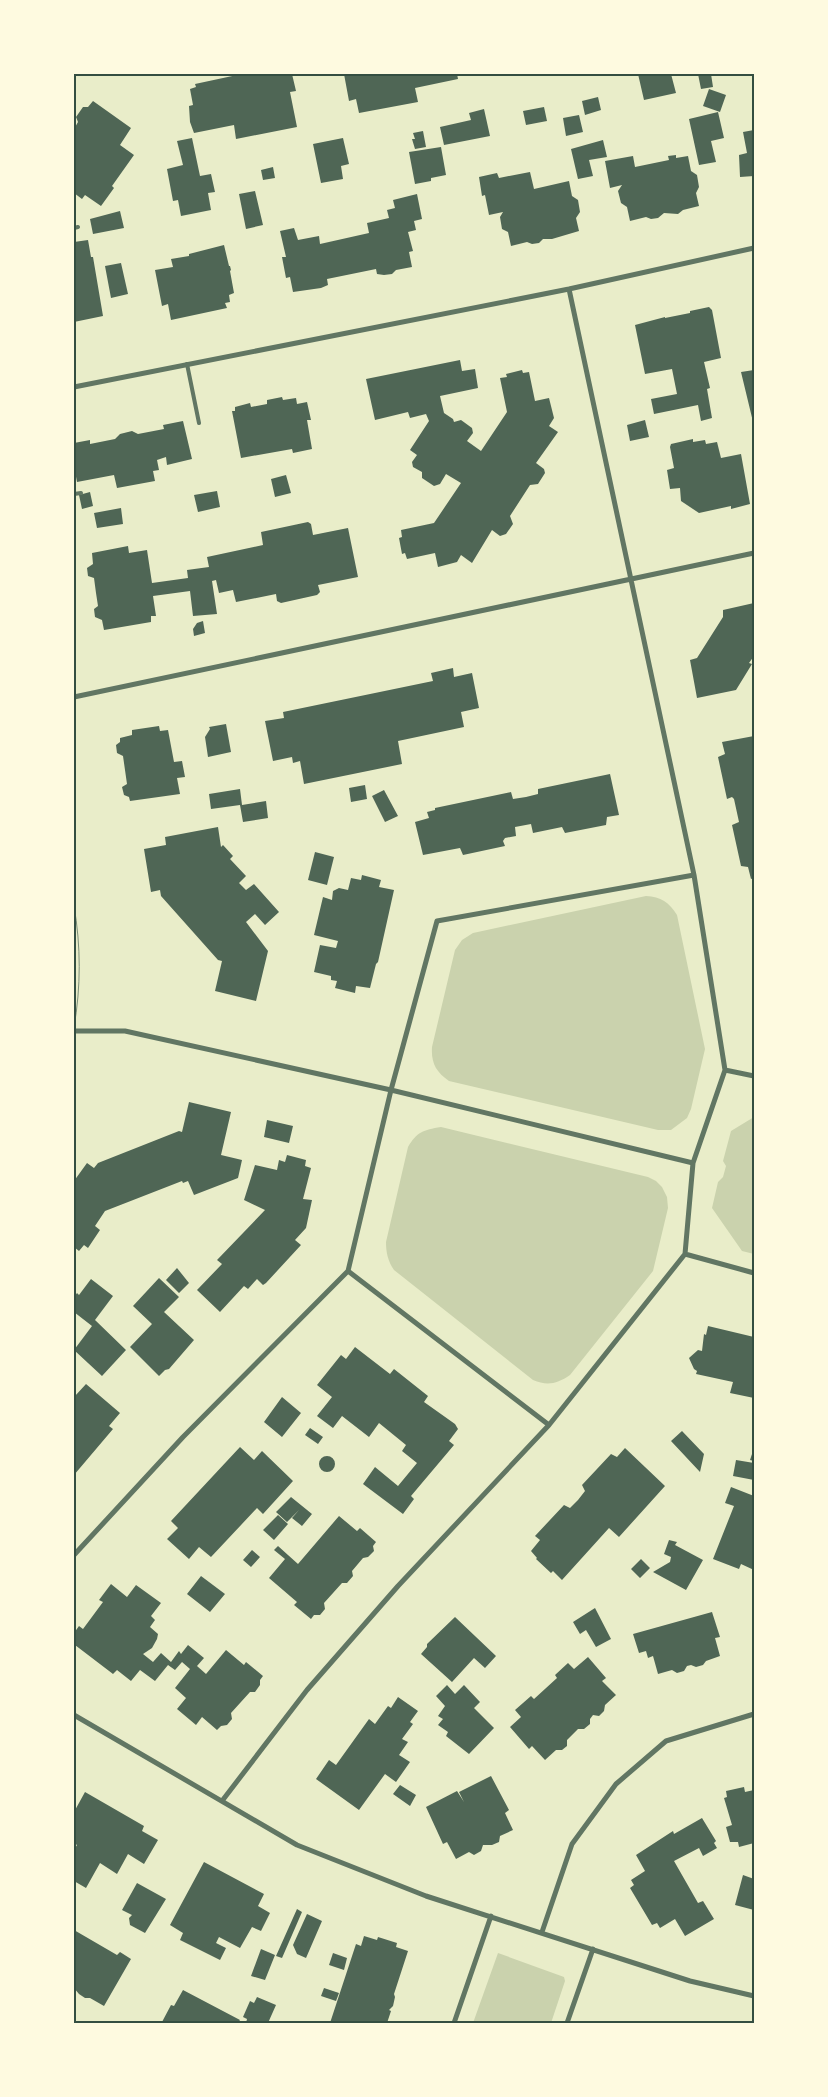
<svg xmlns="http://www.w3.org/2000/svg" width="828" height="2097" font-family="'DM Sans',sans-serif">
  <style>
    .green { fill: #cad2ad }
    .building { fill: #4f6655 }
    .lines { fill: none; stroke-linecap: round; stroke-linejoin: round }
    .service { stroke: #617663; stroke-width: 4 }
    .minor { stroke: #617663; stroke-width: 5 }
    .tram { stroke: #7c8e77; stroke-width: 1 }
    .neatline { fill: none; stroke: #344e41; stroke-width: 2 }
  </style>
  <rect width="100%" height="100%" fill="#e9edc9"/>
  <path class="green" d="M 646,896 C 661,897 669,902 677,915 L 705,1049 L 691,1109 L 687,1118 L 671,1130 L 658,1130 L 449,1081 C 436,1072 431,1063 432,1047 L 455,950 L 462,940 L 473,933 Z
    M 754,1117 L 754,1254 L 742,1251 L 712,1208 L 718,1182 L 723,1177 L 726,1166 L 723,1161 L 731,1131 Z
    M 441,1127 L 648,1177 L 656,1181 L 662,1187 L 667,1197 L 668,1208 L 653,1271 L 570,1375 C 557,1384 547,1386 533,1380 L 394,1270 C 388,1261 386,1253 386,1242 L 408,1147 C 417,1132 423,1130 441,1127 Z
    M 498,1953 L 564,1977 L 565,1981 L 551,2023 L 473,2023 Z"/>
  <path class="building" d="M 236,74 L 292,74 L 296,91 L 290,92 L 297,127 L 236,139 L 234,125 L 194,133 L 190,122 L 189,106 L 193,105 L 190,89 L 196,87 L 195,84 L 237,75 Z
    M 344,74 L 457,74 L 458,79 L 415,88 L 418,102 L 359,113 L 356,99 L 349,101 Z
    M 638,74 L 671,74 L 676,93 L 644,100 Z
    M 698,74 L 711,74 L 713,87 L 701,89 Z
    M 709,89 L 726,95 L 720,112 L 703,106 Z
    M 598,97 L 601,110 L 585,115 L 582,101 Z
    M 93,101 L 131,128 L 120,145 L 134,155 L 112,186 L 114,188 L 101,206 L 85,195 L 82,199 L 74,193 L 74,129 L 78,122 L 76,117 L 83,107 L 88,107 Z
    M 544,107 L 547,121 L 526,125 L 523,111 Z
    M 484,109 L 490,136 L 444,145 L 440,127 L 471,120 L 469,113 Z
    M 718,112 L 724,138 L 711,141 L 716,162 L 699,165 L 689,119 Z
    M 579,115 L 583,132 L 566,136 L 563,118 Z
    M 754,130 L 754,176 L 740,177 L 739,155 L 747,153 L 743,132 Z
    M 423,131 L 426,147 L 415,149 L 412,139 L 415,139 L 413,133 Z
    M 192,138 L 200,176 L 211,174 L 215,192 L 208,193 L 211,210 L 181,216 L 178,200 L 173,201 L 167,169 L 183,165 L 177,141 Z
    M 343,138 L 349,164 L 341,166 L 343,179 L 321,183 L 313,144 Z
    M 603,140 L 607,157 L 589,160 L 593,176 L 578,179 L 571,149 Z
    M 441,147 L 446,175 L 431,178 L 431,181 L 415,184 L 409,152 Z
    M 676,155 L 676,158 L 688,156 L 691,171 L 697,175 L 699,187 L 696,193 L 699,206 L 683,210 L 678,214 L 664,213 L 658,218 L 651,219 L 646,217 L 630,221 L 627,207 L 621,203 L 618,191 L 622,185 L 610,188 L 605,161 L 633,156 L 635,167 L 669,160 L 668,156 Z
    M 273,167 L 275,178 L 263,180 L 261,170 Z
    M 530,172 L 534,189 L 569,181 L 572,196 L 578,200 L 580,212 L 576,218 L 579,231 L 552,239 L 543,239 L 539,243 L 532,244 L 527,242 L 511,246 L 508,232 L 502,229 L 500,217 L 503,212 L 489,215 L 485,195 L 482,196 L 479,177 L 497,173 L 499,178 Z
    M 255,191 L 263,225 L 246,229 L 239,194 Z
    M 417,194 L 422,219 L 414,221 L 416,230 L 408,232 L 413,251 L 409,252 L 412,267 L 396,270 L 392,274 L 384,275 L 377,274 L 376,269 L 327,279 L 328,285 L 321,288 L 293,292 L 290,277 L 286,278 L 282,257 L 286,257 L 280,231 L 294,228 L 298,240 L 319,236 L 320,244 L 369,233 L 367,223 L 389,218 L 387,210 L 395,208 L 393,200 Z
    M 120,211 L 124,228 L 93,234 L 90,219 Z
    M 88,240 L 91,257 L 93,257 L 103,316 L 74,322 L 74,242 Z
    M 224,245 L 229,266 L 230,266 L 231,270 L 230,271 L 234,293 L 229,295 L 230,302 L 225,303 L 227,308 L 171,320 L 168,304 L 162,306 L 155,270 L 173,267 L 171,259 L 189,256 L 189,254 Z
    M 121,263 L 128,294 L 111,298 L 105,266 Z
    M 709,307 L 712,310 L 721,358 L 704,362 L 710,388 L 707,389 L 712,418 L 701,421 L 698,405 L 654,414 L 651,399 L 677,394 L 672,369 L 645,374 L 635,325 L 665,317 L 665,318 L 690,313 L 690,311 Z
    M 460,360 L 462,371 L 475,369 L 478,388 L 440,396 L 444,413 L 453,419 L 454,422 L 461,420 L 472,428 L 473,433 L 467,441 L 481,451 L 507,412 L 500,378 L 507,377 L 506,374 L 522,370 L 523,373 L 529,372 L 535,401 L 549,398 L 554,418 L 549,426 L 558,432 L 536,463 L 544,469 L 545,473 L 538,484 L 530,485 L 510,516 L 513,524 L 506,534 L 500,536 L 492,530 L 472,563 L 461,555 L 457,562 L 438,567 L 435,553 L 407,559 L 405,553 L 402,554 L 399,538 L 402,537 L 401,530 L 434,523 L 461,483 L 446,474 L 440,484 L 434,486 L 422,478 L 422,472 L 413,467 L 412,462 L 417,455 L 410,450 L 429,421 L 426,414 L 410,418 L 408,412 L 375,420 L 366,379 Z
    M 754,370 L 754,426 L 741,372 Z
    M 282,397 L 283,400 L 296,398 L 297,404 L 307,402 L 311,420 L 307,420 L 312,449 L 293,453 L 292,449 L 241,458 L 232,411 L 235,411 L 235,407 L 250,403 L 251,407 L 267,404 L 267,400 Z
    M 645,420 L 649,437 L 630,441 L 627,425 Z
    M 183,421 L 192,459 L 167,465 L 166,457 L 157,460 L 159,470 L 153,471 L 155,481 L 117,488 L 114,475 L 77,482 L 74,466 L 74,443 L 90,440 L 90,444 L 115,439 L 120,434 L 132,431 L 138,434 L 164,429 L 163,425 Z
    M 693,439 L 693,442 L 705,440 L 706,444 L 717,442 L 721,458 L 741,454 L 750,504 L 731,509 L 731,506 L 699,513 L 681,501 L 680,488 L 670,489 L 667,470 L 674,468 L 670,447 L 671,444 Z
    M 286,475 L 291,493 L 275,497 L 271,479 Z
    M 217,491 L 220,507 L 198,512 L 194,495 Z
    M 90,492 L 93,506 L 82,509 L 79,495 Z
    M 121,508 L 123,524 L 97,528 L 94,513 Z
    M 308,522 L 311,524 L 313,535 L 348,528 L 358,577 L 318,585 L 320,592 L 317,595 L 281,603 L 277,601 L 276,594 L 236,602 L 233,590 L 219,593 L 216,580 L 212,581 L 217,614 L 193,616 L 190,591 L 153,596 L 156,616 L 151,616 L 151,622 L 104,630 L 102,620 L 95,617 L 94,609 L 98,606 L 96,593 L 94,578 L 88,576 L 87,568 L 93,564 L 92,553 L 128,546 L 129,553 L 147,550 L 152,583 L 188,578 L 187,570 L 209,567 L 207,557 L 263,545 L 261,532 Z
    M 754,603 L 754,656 L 749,663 L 752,664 L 736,690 L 697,698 L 690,660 L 697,658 L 723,617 L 723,610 Z
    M 203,621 L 205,633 L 194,636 L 193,629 L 197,623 Z
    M 453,668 L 454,677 L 472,673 L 479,708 L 461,712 L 464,727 L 398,741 L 402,764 L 304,784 L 300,761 L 293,763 L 292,757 L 273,761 L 265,721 L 284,718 L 283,712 L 433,681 L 431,673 Z
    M 226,724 L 231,752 L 208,757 L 205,737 L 210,729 L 209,727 Z
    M 159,726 L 160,731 L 168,730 L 174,762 L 182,761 L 185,777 L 177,778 L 180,794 L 130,801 L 129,797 L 124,795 L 122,787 L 127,784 L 123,756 L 117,753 L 116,745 L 120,742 L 120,738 L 132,735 L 132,730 Z
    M 754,736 L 754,878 L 751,879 L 748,867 L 741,866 L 732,825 L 739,822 L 734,799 L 732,797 L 727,799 L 718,757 L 725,754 L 722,742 Z
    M 610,774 L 619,815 L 607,817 L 606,825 L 565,833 L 562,827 L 533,833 L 531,824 L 515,827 L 516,836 L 505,838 L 503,841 L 505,846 L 463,855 L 460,848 L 423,855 L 415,822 L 429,818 L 427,812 L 435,810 L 435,808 L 511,792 L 513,799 L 526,797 L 538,794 L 538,789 Z
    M 365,785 L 367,799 L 351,802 L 349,788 Z
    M 240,789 L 242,805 L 266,801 L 268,818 L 243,822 L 240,805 L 211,809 L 209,794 Z
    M 384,790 L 398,816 L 385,822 L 372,796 Z
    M 218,827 L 221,847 L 223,845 L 233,856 L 230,859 L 246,876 L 239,883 L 246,890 L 254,884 L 279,912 L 265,925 L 255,914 L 246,922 L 268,951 L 256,1001 L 215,991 L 222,961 L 218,960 L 161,896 L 160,890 L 151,892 L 144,849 L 166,845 L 165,837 Z
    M 315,852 L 334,857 L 327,885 L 308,880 Z
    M 362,875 L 381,880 L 379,887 L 394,890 L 378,962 L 376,964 L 370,988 L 356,986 L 355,993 L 335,988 L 337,981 L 331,980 L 331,976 L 314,972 L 320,945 L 336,948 L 338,941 L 314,935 L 323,897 L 332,900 L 333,891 L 339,888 L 348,890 L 351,878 L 361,880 Z
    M 189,1102 L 231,1112 L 221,1155 L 242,1160 L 238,1178 L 194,1195 L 188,1181 L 183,1183 L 182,1181 L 105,1211 L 95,1226 L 100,1230 L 88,1248 L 84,1245 L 79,1251 L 74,1247 L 75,1207 L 74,1181 L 87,1163 L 94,1168 L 98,1163 L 179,1131 L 182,1132 Z
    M 267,1120 L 293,1126 L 289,1143 L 264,1137 Z
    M 287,1155 L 306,1160 L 305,1166 L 311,1168 L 303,1199 L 312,1200 L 306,1228 L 295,1240 L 301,1245 L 266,1283 L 263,1285 L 257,1279 L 248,1289 L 244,1286 L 220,1312 L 197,1290 L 222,1264 L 217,1260 L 265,1210 L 244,1200 L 255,1165 L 277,1170 L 279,1160 L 285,1162 Z
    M 177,1268 L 189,1283 L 179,1293 L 166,1280 Z
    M 159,1278 L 179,1297 L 164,1312 L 194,1340 L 169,1369 L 165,1370 L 159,1376 L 130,1347 L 152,1324 L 133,1306 Z
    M 91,1279 L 113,1296 L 95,1320 L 126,1350 L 102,1376 L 74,1350 L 92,1326 L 74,1312 L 74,1297 L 77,1293 L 79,1295 Z
    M 708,1326 L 754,1337 L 754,1398 L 730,1393 L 733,1382 L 696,1374 L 697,1371 L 694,1369 L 689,1358 L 698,1350 L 702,1351 L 704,1334 L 706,1335 Z
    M 355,1347 L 390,1374 L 394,1369 L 428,1396 L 424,1402 L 455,1424 L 458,1429 L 449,1441 L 454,1445 L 411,1496 L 414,1499 L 403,1514 L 363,1484 L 375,1467 L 398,1486 L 417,1463 L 402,1451 L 406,1445 L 379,1423 L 369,1437 L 342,1416 L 333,1428 L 317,1416 L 332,1397 L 317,1385 L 341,1355 L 346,1359 Z
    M 86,1384 L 120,1413 L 109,1426 L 113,1429 L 74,1475 L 74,1395 L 75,1396 Z
    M 282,1397 L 301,1413 L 282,1437 L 264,1422 Z
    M 310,1428 L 323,1437 L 318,1444 L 305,1435 Z
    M 682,1431 L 704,1454 L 700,1472 L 671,1441 Z
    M 240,1447 L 254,1460 L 262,1451 L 293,1481 L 263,1514 L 257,1508 L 211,1557 L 199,1547 L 189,1559 L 167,1539 L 178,1528 L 171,1521 Z
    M 625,1448 L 665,1486 L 619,1537 L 609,1528 L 562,1580 L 553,1571 L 551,1573 L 536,1559 L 537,1558 L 531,1551 L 540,1540 L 535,1536 L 564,1505 L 570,1508 L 578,1500 L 585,1491 L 582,1485 L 611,1454 L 617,1457 Z
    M 754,1448 L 754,1461 L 750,1460 Z
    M319 1464a8 8 0 1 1 16 0a8 8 0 1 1-16 0Z
    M 736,1460 L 754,1463 L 754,1480 L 733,1476 Z
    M 731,1487 L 754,1496 L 754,1570 L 741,1564 L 739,1569 L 713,1559 L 734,1506 L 725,1503 Z
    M 291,1497 L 312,1514 L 302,1526 L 292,1518 L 299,1510 L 287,1522 L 276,1512 Z
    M 278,1515 L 288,1524 L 274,1540 L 263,1530 Z
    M 339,1516 L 357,1531 L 360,1528 L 376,1542 L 373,1546 L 374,1551 L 368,1557 L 363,1558 L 352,1571 L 353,1576 L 347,1583 L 342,1583 L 324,1603 L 325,1609 L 320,1615 L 314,1615 L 311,1619 L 294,1605 L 297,1602 L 269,1578 L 285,1559 L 274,1550 L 278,1546 L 298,1564 Z
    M 669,1540 L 677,1542 L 675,1545 L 703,1560 L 686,1590 L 653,1572 L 670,1562 L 671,1557 L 664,1554 Z
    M 252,1550 L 260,1557 L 251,1567 L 243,1560 Z
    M 641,1559 L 650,1568 L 640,1578 L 631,1569 Z
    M 201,1576 L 225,1594 L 210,1612 L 187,1594 Z
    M 111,1584 L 127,1597 L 136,1585 L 161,1603 L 151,1616 L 155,1620 L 150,1627 L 158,1634 L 157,1639 L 152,1648 L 143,1654 L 153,1662 L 161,1653 L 171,1662 L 179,1651 L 181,1654 L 188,1645 L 204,1658 L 197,1666 L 206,1674 L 226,1650 L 244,1665 L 246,1662 L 263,1676 L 260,1680 L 260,1685 L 255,1692 L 250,1692 L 231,1713 L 232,1719 L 227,1725 L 221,1726 L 217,1730 L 202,1717 L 196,1725 L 177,1709 L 186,1698 L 175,1688 L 190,1669 L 182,1662 L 175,1670 L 168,1665 L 155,1681 L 140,1670 L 131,1681 L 117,1670 L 113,1674 L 75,1645 L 74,1646 L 74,1633 L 79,1626 L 83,1629 L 103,1602 L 99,1600 Z
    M 595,1608 L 611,1639 L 596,1647 L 586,1630 L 580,1634 L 573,1622 Z
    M 712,1612 L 720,1637 L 715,1638 L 720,1656 L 706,1661 L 703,1665 L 696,1667 L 691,1665 L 687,1666 L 684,1671 L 677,1673 L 672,1670 L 658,1674 L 653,1656 L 648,1658 L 646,1651 L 639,1653 L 633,1634 Z
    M 455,1617 L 496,1656 L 485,1668 L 474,1658 L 452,1682 L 421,1654 L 427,1647 L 427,1644 Z
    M 588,1657 L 606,1678 L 602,1681 L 616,1695 L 605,1705 L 604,1711 L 599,1716 L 593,1715 L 590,1719 L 590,1724 L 584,1729 L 578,1729 L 567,1740 L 567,1746 L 562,1750 L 556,1750 L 545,1760 L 532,1746 L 529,1749 L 510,1727 L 521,1717 L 515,1710 L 531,1696 L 534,1699 L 557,1678 L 555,1675 L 568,1663 L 574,1669 Z
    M 447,1685 L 455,1694 L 464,1685 L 480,1702 L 474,1708 L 494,1728 L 469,1754 L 446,1736 L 448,1732 L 438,1725 L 443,1719 L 438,1716 L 445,1706 L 436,1696 Z
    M 398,1697 L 418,1711 L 410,1722 L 413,1724 L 402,1739 L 408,1742 L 399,1755 L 410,1762 L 396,1782 L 385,1774 L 359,1810 L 316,1779 L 329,1760 L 336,1765 L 369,1719 L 375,1724 L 388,1706 L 391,1708 Z
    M 491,1776 L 509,1810 L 505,1813 L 513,1830 L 500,1836 L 499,1842 L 492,1845 L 483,1845 L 481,1851 L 474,1855 L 469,1852 L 456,1859 L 447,1842 L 443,1844 L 426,1807 L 457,1791 L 464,1802 L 459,1792 Z
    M 400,1785 L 416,1795 L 410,1806 L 393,1794 Z
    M 744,1787 L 745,1792 L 754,1790 L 754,1843 L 739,1847 L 738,1842 L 730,1842 L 726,1827 L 732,1825 L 724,1798 L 727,1797 L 726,1791 Z
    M 85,1792 L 144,1826 L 142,1831 L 158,1840 L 144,1864 L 128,1854 L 117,1874 L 100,1863 L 86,1888 L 74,1881 L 74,1850 L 77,1845 L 74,1843 L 74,1812 Z
    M 702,1818 L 716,1841 L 714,1843 L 717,1848 L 703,1856 L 699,1848 L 674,1861 L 698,1903 L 703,1901 L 714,1919 L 685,1936 L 675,1919 L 660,1928 L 657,1923 L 652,1925 L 630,1888 L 634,1885 L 631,1880 L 645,1871 L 636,1855 L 673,1831 L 674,1834 Z
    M 204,1862 L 264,1894 L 258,1906 L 270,1913 L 261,1931 L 252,1927 L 240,1948 L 219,1937 L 216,1943 L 226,1948 L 220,1960 L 180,1940 L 183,1933 L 170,1925 Z
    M 743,1875 L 754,1879 L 754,1910 L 735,1905 Z
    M 137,1883 L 166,1899 L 145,1933 L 130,1925 L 129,1918 L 132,1915 L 122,1910 Z
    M 297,1909 L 302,1912 L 282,1958 L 276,1956 Z
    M 307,1914 L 322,1921 L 306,1958 L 297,1954 L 293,1945 Z
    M 74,1930 L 117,1955 L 120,1952 L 131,1959 L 104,2006 L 90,1998 L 85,1998 L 79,1994 L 74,1988 Z
    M 364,1936 L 377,1940 L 378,1937 L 397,1943 L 396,1947 L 408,1951 L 394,1994 L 395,1997 L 393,2006 L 389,2010 L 391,2011 L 387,2023 L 330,2023 L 356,1944 L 361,1946 Z
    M 261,1949 L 275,1955 L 265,1980 L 251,1976 Z
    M 333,1953 L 347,1958 L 344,1970 L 329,1965 Z
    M 324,1988 L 339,1993 L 336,2001 L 321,1996 Z
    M 183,1990 L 240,2020 L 238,2023 L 162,2022 L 171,2005 L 174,2006 Z
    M 257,1997 L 276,2005 L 268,2023 L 246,2023 L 247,2019 L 243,2017 L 250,2001 L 254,2003 Z"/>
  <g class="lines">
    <path class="service" d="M 74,228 L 78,227
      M 187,364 L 199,423
      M 74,494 L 81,493"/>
    <path class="minor" d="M 569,289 L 694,875
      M 74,387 L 569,289 L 754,248
      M 74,697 L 754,553
      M 694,875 L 725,1070 L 693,1163 L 685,1254 L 549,1425 L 348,1271 L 391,1090 L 437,921 Z
      M 74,1031 L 125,1031 L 391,1090 L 693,1163
      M 725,1070 L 754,1076
      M 685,1254 L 754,1273
      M 74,1555 L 183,1437 L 348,1271
      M 74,1715 L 297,1845 L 426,1896 L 690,1981 L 754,1996
      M 222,1801 L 307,1690 L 398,1586 L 549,1425
      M 542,1932 L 572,1844 L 616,1784 L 666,1741 L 754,1714
      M 454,2023 L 491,1916
      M 567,2023 L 593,1949"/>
    <path class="tram" d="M 74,906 C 81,946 81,987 74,1027"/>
  </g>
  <rect width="828" height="2097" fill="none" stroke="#fefae0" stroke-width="150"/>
  <rect x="75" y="75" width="678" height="1947" class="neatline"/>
</svg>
